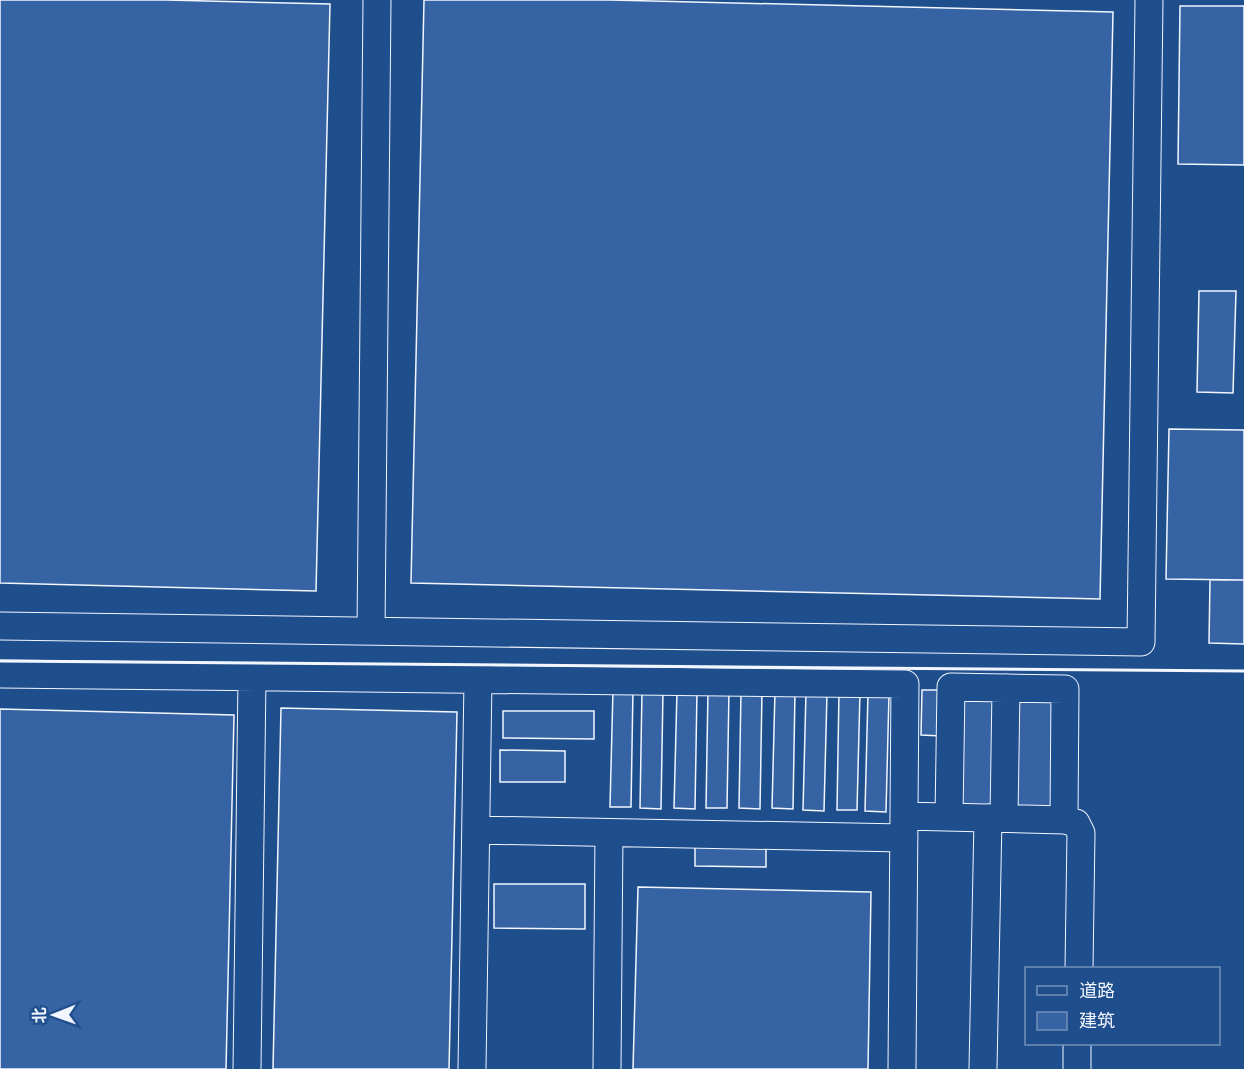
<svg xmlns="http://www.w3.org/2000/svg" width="1244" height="1069" font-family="'IBM Plex Sans','Noto Sans SC',sans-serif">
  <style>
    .building { fill: #3563a3; stroke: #f2f6ff; stroke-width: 1.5 }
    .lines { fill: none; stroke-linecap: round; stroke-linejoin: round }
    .minor-casing { stroke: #f2f6ff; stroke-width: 29 }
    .minor { stroke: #1f4e8c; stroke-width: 27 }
    .wall { stroke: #f2f6ff; stroke-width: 3 }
  </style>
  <rect width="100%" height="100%" fill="#1f4e8c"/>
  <path class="building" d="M 0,0 L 167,0 L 330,4 L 316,591 L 0,583 Z
    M 424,0 L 611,0 L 1113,12 L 1100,599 L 411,583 Z
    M 1180,6 L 1244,6 L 1244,165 L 1178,164 Z
    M 1199,291 L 1236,291 L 1233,393 L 1197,392 Z
    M 1169,429 L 1244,430 L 1244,580 L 1166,579 Z
    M 1210,580 L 1244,580 L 1244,644 L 1209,643 Z
    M 613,689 L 633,689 L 631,807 L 610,807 Z
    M 642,690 L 663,691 L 661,809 L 640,808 Z
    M 708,690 L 729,690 L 727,808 L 706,808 Z
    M 922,690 L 942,690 L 941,736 L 921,735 Z
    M 677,691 L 697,691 L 695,809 L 674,808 Z
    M 741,691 L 762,691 L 760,809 L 739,808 Z
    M 775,691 L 795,691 L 793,809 L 772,808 Z
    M 806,692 L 827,693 L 824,811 L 803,810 Z
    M 839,692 L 860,692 L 857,810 L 837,810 Z
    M 959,692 L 999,692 L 997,810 L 957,810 Z
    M 1016,692 L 1056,693 L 1054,811 L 1014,811 Z
    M 868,693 L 889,694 L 886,812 L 865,811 Z
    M 281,708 L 457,712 L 449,1069 L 273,1069 Z
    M 0,709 L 234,715 L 226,1069 L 0,1069 Z
    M 503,711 L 594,711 L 594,739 L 503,738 Z
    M 500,750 L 565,751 L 565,782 L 500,782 Z
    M 695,844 L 766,845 L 766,867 L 695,866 Z
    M 494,884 L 585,884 L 585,929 L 494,928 Z
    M 638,887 L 871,892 L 868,1069 L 633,1069 Z"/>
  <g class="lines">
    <defs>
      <path id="minor" d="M 0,626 L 1141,642 L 1149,0
        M 371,631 L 377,0
        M 0,674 L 905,684 L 902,1069
        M 904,816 L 1064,820 L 1065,689 L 951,687 L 949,817
        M 1004,818 L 1006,688
        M 1064,820 L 1076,823 L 1081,833 L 1079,968
        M 476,830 L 904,838
        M 247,1069 L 252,677
        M 472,1069 L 478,679
        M 607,1069 L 609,833
        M 983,1069 L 988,818
        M 1077,1069 L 1077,1044"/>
    </defs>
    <use href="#minor" class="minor-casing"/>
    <use href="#minor" class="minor"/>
    <path class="wall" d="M 0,661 L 1244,671"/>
  </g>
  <rect x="1025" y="967" width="195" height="78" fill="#1f4e8c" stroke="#7391ba" stroke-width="1.5"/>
  <rect x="1037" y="986" width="30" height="9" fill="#1f4e8c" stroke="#7391ba" stroke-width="1.5"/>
  <text x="1079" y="997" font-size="18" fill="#f2f6ff">道路</text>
  <rect x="1037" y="1012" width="30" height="18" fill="#3563a3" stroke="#7391ba" stroke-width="1.5"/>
  <text x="1079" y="1027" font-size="18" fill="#f2f6ff">建筑</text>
  <g transform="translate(54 1015) rotate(269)" stroke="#1f4e8c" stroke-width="4.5" paint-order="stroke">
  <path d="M0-4.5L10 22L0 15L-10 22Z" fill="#f2f6ff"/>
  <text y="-9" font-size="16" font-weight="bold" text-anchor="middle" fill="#f2f6ff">北</text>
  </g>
</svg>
